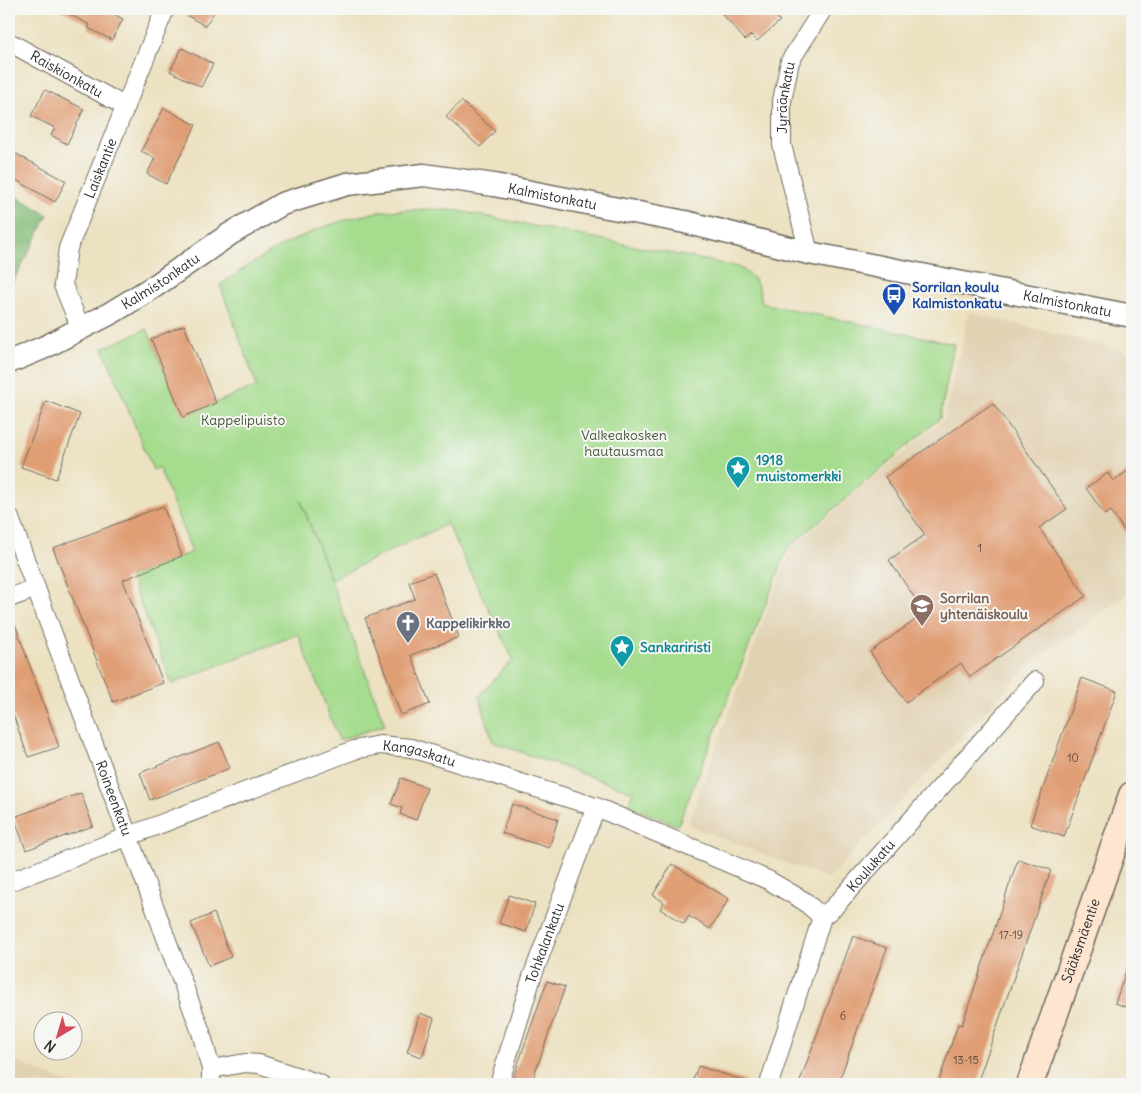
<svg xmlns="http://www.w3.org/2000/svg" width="1141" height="1093" font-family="Delius,sans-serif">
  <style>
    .built { fill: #e1d2b4 }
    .green { fill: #a5dc8e; stroke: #68845c }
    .forest { fill: #84bc79; stroke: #587452 }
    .building { fill: #e09e74 }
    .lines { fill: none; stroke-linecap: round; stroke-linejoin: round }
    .minor-casing { stroke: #6f6b60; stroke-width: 20 }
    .tertiary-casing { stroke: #6f6b60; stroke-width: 25 }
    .secondary-casing { stroke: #6f6b60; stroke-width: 29 }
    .minor { stroke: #fff; stroke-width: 18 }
    .tertiary { stroke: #fff; stroke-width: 22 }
    .secondary { stroke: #fde5d0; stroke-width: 26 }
    .labels { text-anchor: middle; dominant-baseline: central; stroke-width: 4; stroke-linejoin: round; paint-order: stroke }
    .number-label { font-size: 11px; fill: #58483d }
    .street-label { font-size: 14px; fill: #2b2b2b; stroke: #f6f6f2 }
    .transit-label { font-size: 14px; font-weight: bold; fill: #164399; stroke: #f6f6f2; text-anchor: start }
    .park-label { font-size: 14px; fill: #4a5744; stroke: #f6f6f2 }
    .culture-label { font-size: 14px; font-weight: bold; fill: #0d838f; stroke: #f6f6f2; text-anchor: start }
    .education-label { font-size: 14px; font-weight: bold; fill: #785e54; stroke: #f6f6f2; text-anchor: start }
    .worship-label { font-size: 14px; font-weight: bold; fill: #5b616d; stroke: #f6f6f2; text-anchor: start }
  </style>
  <rect width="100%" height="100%" fill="#f6f6f2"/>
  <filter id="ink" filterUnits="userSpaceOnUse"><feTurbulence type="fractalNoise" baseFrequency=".02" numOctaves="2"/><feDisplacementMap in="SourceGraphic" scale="10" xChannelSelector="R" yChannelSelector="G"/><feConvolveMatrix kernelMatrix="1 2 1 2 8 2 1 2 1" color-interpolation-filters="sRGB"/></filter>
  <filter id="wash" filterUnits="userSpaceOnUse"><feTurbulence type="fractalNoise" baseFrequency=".0096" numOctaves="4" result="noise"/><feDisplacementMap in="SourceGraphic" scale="20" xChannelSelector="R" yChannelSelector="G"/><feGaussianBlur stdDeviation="1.12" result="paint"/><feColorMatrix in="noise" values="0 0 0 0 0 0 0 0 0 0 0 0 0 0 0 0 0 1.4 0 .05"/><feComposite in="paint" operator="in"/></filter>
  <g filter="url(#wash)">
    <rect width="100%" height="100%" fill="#ece1c1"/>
    <path class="built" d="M 969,312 L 1132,353 L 1132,591 L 1032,662 L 828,879 L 687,825 L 791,548 L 944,419 Z
      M 9,1059 L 71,1084 L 9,1084 Z"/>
    <path class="green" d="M 430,209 L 459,211 L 739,267 C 755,278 759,283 762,303 L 954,344 L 940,418 L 788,548 L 678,825 L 628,806 L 633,792 L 493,742 L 479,696 L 513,659 L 447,524 L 331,579 L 301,501 L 385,725 L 339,740 L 298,634 L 172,684 L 130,577 L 192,552 L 159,468 L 153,470 L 103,348 L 147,329 L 183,416 L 257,386 L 220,285 C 268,251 310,227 369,214 C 388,209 410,211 430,209 Z"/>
    <path class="forest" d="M 9,192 L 48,215 L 9,290 Z"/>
    <g id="blocks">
      <path class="building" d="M 59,9 L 104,9 L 123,19 L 112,40 L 88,28 L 90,25 Z
        M 176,9 L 216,9 L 205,26 Z
        M 718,9 L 769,9 L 780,21 L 757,41 L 751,35 L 745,40 Z
        M 182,48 L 213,64 L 201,87 L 170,71 Z
        M 45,90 L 84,109 L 67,144 L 51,135 L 55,128 L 31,116 Z
        M 461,101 L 495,131 L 480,147 L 446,117 Z
        M 164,108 L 196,125 L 166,184 L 147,174 L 155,158 L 141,151 Z
        M 9,150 L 66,181 L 55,202 L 9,176 Z
        M 184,325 L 216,403 L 183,417 L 151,339 Z
        M 46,401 L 80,414 L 56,479 L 21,467 Z
        M 993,403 L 1067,509 L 1039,528 L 1086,596 L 970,677 L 961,663 L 906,702 L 870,652 L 925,613 L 889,560 L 925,535 L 885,477 Z
        M 1132,468 L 1132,542 L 1111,511 L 1105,515 L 1086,488 L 1108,473 L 1113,481 Z
        M 163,506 L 182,556 L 123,580 L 163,683 L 113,702 L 53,548 Z
        M 434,573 L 459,637 L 411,655 L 430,704 L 401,715 L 365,618 L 415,599 L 409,582 Z
        M 9,613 L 11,613 L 59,747 L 28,757 L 9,703 Z
        M 1082,678 L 1117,691 L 1064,837 L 1030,825 Z
        M 219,742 L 230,768 L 150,800 L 140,773 Z
        M 401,778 L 427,788 L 416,820 L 400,814 L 402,808 L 391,804 Z
        M 81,793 L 93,826 L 26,850 L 14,817 Z
        M 512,804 L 558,819 L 549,848 L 502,833 Z
        M 1018,859 L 1051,870 L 977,1084 L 938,1084 L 958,1024 L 962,1025 Z
        M 672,864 L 729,899 L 710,929 L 689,916 L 684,924 L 660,909 L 664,902 L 653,895 Z
        M 509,895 L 535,904 L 526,932 L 499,923 Z
        M 214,913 L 231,957 L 209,966 L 191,923 Z
        M 853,936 L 887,948 L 838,1084 L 799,1084 Z
        M 1130,960 L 1132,961 L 1132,1009 L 1115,1003 Z
        M 547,981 L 565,987 L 531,1084 L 511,1084 Z
        M 420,1013 L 434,1018 L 422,1057 L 407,1052 Z
        M 698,1066 L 745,1081 L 744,1084 L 692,1084 Z"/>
    </g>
  </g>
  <g filter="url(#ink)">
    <use href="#blocks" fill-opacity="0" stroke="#6f6b60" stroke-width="1"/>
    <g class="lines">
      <defs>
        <g id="minor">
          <path id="s1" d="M 9,42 L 126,107"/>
          <path id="s2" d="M 809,253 L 782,145 L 782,101 L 790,61 L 823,9"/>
          <path id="s3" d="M 81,329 L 63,285 L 68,248 L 165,9"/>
          <path id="s4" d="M 9,516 L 201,1032 L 211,1069 L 211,1084"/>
          <path d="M 9,598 L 36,588"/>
          <path id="s5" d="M 9,882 L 354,750 L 380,745 L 411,748 L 596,807 L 768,880 L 804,901 L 822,917"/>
          <path d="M 211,1069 L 245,1063 L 259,1064 L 320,1084"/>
          <path id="s6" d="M 499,1084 L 532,977 L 596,807"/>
          <path id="s7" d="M 769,1084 L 822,917 L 834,907 L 1035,681"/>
        </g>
        <g id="tertiary">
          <path id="s8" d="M 9,362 L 45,347 L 111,313 L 155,286 L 230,234 L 282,204 L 347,184 L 424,175 L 494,185 L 685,222 L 809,253 L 1132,316"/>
        </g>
        <g id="secondary">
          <path id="s9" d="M 1030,1084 L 1132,795"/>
        </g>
      </defs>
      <use href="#minor" class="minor-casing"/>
      <use href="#tertiary" class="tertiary-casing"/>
      <use href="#secondary" class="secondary-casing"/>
      <use href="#minor" class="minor"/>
      <use href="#tertiary" class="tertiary"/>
      <use href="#secondary" class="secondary"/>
    </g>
  </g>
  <defs>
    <symbol id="bus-pin" viewBox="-11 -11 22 30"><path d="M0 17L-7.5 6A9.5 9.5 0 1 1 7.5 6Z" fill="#1a4fb4" stroke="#f6f6f2"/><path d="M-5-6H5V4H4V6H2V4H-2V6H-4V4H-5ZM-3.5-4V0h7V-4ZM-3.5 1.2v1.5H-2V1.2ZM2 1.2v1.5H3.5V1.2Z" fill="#fff"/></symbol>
    <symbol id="sight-pin" viewBox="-11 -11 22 30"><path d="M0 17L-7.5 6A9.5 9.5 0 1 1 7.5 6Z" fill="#0f9aa8" stroke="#f6f6f2"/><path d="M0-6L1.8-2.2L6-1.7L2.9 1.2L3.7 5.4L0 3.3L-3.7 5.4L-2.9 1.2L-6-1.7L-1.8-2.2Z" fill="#fff"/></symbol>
    <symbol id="school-pin" viewBox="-11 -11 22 30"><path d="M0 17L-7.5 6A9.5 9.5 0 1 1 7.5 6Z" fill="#8d6e63" stroke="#f6f6f2"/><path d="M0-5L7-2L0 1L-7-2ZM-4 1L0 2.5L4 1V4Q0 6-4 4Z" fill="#fff"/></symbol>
    <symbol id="church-pin" viewBox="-11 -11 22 30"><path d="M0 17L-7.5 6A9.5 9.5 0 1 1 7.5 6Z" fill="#6b7280" stroke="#f6f6f2"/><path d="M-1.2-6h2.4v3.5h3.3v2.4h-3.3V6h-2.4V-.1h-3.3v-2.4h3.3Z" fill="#fff"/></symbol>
  </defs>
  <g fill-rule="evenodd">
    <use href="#bus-pin" x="880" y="281" width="28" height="38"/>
    <use href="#sight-pin" x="724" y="454" width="28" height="38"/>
    <use href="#school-pin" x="908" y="592" width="28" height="38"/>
    <use href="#church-pin" x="394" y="609" width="28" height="38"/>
    <use href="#sight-pin" x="608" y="633" width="28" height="38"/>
  </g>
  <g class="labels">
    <g class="number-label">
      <text x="980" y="548">1</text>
      <text x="1073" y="758">10</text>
      <text x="1011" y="935">17-19</text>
      <text x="843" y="1016">6</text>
      <text x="966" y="1060">13-15</text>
    </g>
    <g class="street-label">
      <text stroke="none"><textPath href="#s1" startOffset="66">Raiskionkatu</textPath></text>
      <text stroke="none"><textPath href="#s2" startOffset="159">Jyräänkatu</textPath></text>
      <text stroke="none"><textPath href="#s3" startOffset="171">Laiskantie</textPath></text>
      <text stroke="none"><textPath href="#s8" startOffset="592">Kalmistonkatu</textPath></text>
      <text stroke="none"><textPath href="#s8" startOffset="172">Kalmistonkatu</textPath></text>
      <text stroke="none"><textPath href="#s8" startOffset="1118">Kalmistonkatu</textPath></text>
      <text stroke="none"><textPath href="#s5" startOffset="436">Kangaskatu</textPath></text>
      <text stroke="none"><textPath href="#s4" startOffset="301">Roineenkatu</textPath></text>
      <text stroke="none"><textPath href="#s7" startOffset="246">Koulukatu</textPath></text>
      <text stroke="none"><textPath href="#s9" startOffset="152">Sääksmäentie</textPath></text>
      <text stroke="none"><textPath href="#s6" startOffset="148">Tohkalankatu</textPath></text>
    </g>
    <g class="transit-label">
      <text x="912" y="287">Sorrilan koulu<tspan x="912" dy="16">Kalmistonkatu</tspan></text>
    </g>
    <g class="park-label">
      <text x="243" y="420">Kappelipuisto</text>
      <text x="624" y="435">Valkeakosken<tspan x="624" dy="16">hautausmaa</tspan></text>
    </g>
    <g class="culture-label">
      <text x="756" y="460">1918<tspan x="756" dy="16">muistomerkki</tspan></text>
      <text x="640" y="647">Sankariristi</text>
    </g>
    <g class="education-label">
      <text x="940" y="598">Sorrilan<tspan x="940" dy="16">yhtenäiskoulu</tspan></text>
    </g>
    <g class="worship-label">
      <text x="426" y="623">Kappelikirkko</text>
    </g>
  </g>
  <rect width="1141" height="1093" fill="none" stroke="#f6f6f2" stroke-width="30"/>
  <g transform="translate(58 1036) rotate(218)"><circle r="24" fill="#f6f6f2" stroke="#a5a5a2"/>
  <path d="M0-4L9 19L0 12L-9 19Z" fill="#d1495b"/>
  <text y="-8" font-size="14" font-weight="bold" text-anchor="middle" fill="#2b2b2b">N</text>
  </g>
</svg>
